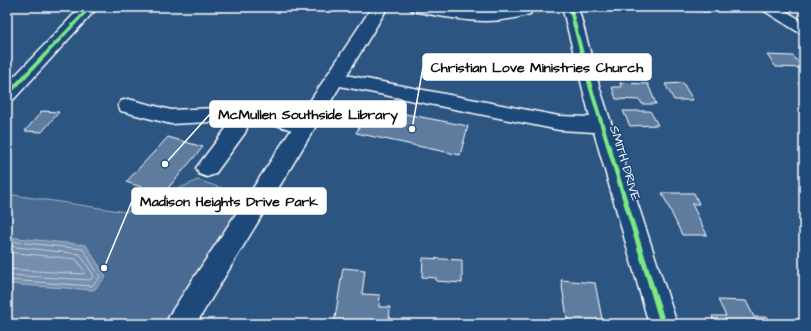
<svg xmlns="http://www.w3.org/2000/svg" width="811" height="331" font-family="'Architects Daughter',sans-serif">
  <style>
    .green { fill: #486b92; stroke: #a4b5c8 }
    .water { fill: #748fad; stroke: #acbcce }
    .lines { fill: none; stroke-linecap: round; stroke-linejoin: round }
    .shore { stroke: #c7d2de; stroke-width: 1 }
    .building { fill: #5e7c9f; stroke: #fff }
    .minor-casing { stroke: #fff; stroke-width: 3 }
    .major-casing { stroke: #fff; stroke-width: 3 }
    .minor { fill: #1f4a7a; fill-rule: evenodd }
    .major { fill: #1f4a7a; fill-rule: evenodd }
    .cycleway-casing { stroke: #1f4a7a; stroke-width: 3 }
    .cycleway { fill: #7ce984; fill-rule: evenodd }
    .labels { text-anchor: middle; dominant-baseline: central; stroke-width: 3.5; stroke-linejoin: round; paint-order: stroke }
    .street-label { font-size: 13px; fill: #fff; stroke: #1f4a7a }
    .leader { fill: none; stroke: #fff; stroke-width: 1.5 }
    .callout-dot { fill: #fff; stroke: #1f4a7a; stroke-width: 1.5 }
    .callout { fill: #fff; stroke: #fff; stroke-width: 1.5 }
    .callout-label { font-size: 14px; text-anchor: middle; font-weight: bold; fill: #111 }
  </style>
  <rect width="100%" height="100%" fill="#2c5582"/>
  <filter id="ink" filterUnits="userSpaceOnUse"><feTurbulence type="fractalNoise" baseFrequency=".025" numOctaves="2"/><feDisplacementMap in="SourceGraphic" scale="8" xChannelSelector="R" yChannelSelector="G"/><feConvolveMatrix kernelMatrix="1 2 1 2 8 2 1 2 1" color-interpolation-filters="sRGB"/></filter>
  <g filter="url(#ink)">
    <path class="green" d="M 198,180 L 248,197 L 163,324 L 7,324 L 7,194 L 126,212 Z"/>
    <path class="water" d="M 7,237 L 86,245 L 106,277 L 94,290 L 7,284 Z"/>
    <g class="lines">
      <path class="shore" d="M 7,241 L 83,249 L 100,277 L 92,286 L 7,280
        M 7,246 L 80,254 L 94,276 L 90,280 L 7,275
        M 7,252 L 76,259 L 85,272 L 83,274 L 7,269"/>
    </g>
    <path class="building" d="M 456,7 L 490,7 L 489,12 Z
      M 698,7 L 733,7 L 735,10 L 703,12 Z
      M 767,55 L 793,56 L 803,68 L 776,67 Z
      M 620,83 L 648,84 L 656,104 L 642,104 L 640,100 L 616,99 L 612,87 L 621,87 Z
      M 683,83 L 693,100 L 674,100 L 665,84 Z
      M 369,107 L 468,126 L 460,155 L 356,133 Z
      M 42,111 L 59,112 L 42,132 L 25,131 Z
      M 623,111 L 650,111 L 658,125 L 630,126 Z
      M 168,137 L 203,147 L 163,194 L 126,182 Z
      M 662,193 L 694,193 L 699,204 L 692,204 L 707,235 L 682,235 Z
      M 423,258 L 462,260 L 462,283 L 436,281 L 436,278 L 422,277 Z
      M 343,268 L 365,270 L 362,294 L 380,295 L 379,307 L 390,307 L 389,324 L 334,324 Z
      M 561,280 L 595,283 L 603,324 L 568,324 Z
      M 718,300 L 746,301 L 754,317 L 768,317 L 772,324 L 715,324 L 712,316 L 726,316 Z"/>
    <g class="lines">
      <defs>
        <path id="minor" d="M 81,7 L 98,7 L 14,99 L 7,101 L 7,84 Z
          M 409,7 L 443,7 L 485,12 L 509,11 L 518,7 L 534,7 L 530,14 C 490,27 457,19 417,12 L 412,10 Z
          M 562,7 L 578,7 L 600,89 L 677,324 L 649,324 L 594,132 L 559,130 L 335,85 L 328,83 L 326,79 L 328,75 L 335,73 L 559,116 L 590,117 Z
          M 760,7 L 779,7 L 804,22 L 804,34 L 798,32 L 763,10 Z
          M 128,99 L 171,110 L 261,106 L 312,122 L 315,127 L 312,132 L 305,134 L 260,120 L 250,120 L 245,133 L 215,174 L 207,177 L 199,174 L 196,168 L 228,126 L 229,121 L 171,124 L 121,111 L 118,106 L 121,101 Z"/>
        <path id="major" d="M 372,7 L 388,7 L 196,324 L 166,324 L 170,314 Z"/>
      </defs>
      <use href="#minor" class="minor-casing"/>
      <use href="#major" class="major-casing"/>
      <use href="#minor" class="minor"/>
      <use href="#major" class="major"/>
      <defs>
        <path id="cycleway" d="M 88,7 L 92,7 L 9,96 L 7,96 L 7,92 Z
          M 568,7 L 572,7 L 593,89 L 666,324 L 660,324 L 589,89 Z"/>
      </defs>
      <use href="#cycleway" class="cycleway-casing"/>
      <use href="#cycleway" class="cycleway"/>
    </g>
  </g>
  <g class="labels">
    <g class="street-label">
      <text transform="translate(625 163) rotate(73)">SMITH DRIVE</text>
    </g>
  </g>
  <path class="leader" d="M412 129L423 67M165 164L210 114M104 268L132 201"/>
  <g class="callout-dot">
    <circle cx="412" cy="129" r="4"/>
    <circle cx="165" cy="164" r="4"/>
    <circle cx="104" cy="268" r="4"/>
  </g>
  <g class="callout">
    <rect x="423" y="54" width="228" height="26" rx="4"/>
    <rect x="210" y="101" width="196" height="26" rx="4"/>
    <rect x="132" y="188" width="194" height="26" rx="4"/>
  </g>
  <g class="callout-label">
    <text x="537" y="72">Christian Love Ministries Church</text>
    <text x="308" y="119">McMullen Southside Library</text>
    <text x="229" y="206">Madison Heights Drive Park</text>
  </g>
  <rect width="811" height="331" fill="none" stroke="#1f4a7a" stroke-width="24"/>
  <rect x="12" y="12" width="787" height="307" fill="none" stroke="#fff" stroke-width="1.5" filter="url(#ink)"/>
</svg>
